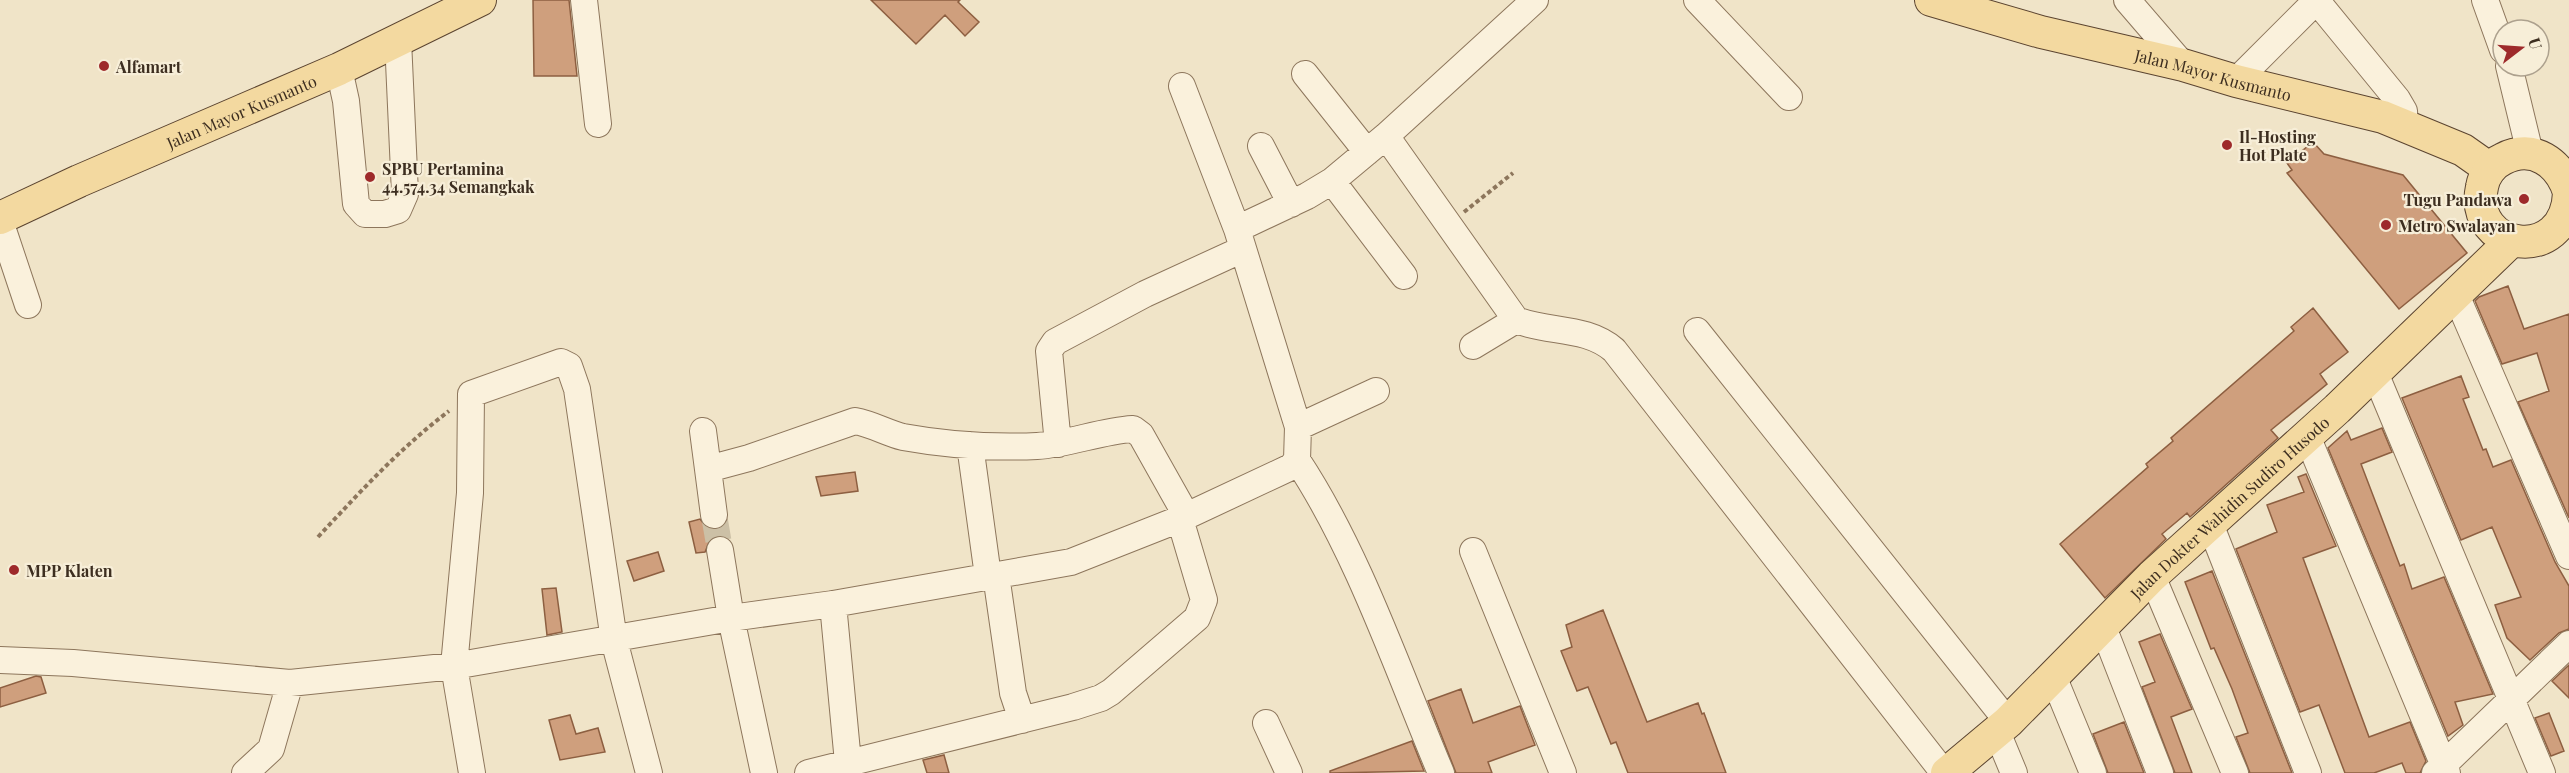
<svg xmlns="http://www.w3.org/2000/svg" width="2569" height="773" font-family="'Playfair Display',serif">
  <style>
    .building { fill: #cf9f7d; stroke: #8d5f41; stroke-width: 1.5 }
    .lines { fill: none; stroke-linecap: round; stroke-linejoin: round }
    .minor-tunnel { stroke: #ccc0a6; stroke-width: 26; stroke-dasharray: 26 13; stroke-linecap: butt }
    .minor-casing { stroke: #8d765c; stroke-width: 28 }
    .major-casing { stroke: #5b4430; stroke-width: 34 }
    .path { stroke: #8d765c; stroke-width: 4; stroke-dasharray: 4.5 3; stroke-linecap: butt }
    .minor { stroke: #faf1dc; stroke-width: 26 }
    .major { stroke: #f3d9a0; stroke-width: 32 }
    .poi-dot { fill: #9e2a2b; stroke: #f7eed8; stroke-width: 2 }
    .labels { text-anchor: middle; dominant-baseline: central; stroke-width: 4.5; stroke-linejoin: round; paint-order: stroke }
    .poi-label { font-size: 16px; font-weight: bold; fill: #3d2e20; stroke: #f7eed8; text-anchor: start }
    .street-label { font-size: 16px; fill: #3d2e20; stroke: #f7eed8 }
  </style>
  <rect width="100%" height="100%" fill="#f0e4c8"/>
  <path class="building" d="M 533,0 L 569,0 L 577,76 L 534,76 Z
    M 871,0 L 960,0 L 958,2 L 979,22 L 965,36 L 945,15 L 916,44 Z
    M 2313,142 L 2324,154 L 2403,175 L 2467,253 L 2399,309 L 2287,173 L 2292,170 L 2287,163 Z
    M 2508,286 L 2524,329 L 2569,314 L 2569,518 L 2518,402 L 2549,391 L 2537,353 L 2502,364 L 2475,301 L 2479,297 Z
    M 2313,308 L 2348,352 L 2320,374 L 2327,384 L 2271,430 L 2278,438 L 2190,517 L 2187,513 L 2162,534 L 2166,539 L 2105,598 L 2060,544 L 2148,467 L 2146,464 L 2173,441 L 2171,438 L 2294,331 L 2291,327 Z
    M 2461,376 L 2469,397 L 2463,399 L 2483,450 L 2486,449 L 2493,467 L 2511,460 L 2555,562 L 2569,586 L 2569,629 L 2559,633 L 2530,660 L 2507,638 L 2495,605 L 2521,597 L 2492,527 L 2461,540 L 2402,398 Z
    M 2382,428 L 2392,452 L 2361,464 L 2400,566 L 2404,564 L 2412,589 L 2444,577 L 2493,694 L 2455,702 L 2463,725 L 2448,736 L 2328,448 L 2347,431 L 2351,440 Z
    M 855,472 L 858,491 L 821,496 L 816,477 Z
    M 2306,474 L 2336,546 L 2303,558 L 2369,737 L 2410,722 L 2426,761 L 2420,773 L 2406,773 L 2402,763 L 2374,773 L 2345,773 L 2319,705 L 2300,712 L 2236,549 L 2277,532 L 2267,505 L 2304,492 L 2298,477 Z
    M 700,519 L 708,529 L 720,528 L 722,536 L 711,538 L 705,552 L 696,553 L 689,522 Z
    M 658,552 L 664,571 L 634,581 L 627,561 Z
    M 2212,571 L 2292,773 L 2250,773 L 2236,737 L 2248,733 L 2232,689 L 2214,648 L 2211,649 L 2185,582 Z
    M 556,588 L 562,632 L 547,635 L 542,589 Z
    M 1603,610 L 1647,722 L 1698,703 L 1702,714 L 1704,713 L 1726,773 L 1628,773 L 1616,742 L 1611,744 L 1588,687 L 1577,691 L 1561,651 L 1572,647 L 1566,625 Z
    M 2160,634 L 2192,709 L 2171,717 L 2192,773 L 2175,773 L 2142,687 L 2155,682 L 2139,642 Z
    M 2569,665 L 2569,698 L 2552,681 Z
    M 36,676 L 41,677 L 46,693 L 0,707 L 0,688 Z
    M 1461,689 L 1473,723 L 1520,706 L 1535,745 L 1488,762 L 1492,773 L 1456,773 L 1428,701 Z
    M 2549,713 L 2564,751 L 2551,756 L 2535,718 Z
    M 570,715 L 576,734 L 598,728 L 605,752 L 560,760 L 549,720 Z
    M 2124,722 L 2144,773 L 2108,773 L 2093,734 Z
    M 1412,741 L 1424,771 L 1330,773 L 1330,771 Z
    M 944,755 L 949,773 L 927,773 L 923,760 Z"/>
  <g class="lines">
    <path class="minor-tunnel" d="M 714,515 L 720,550"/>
    <defs>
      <path id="minor" d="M 584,0 L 598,124
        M 1697,0 L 1789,97
        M 2127,0 L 2183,65
        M 2316,0 L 2397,99 L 2404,111 L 2405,126
        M 2485,0 L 2503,50
        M 2509,66 L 2530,153
        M 339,69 L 346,101 L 356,204 L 365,214 L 385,214 L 398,210 L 405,194 L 398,40
        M 1305,74 L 1367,152
        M 2236,81 L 2317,0
        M 1182,86 L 1237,229
        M 1386,136 L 1516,320 C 1549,333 1586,326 1614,350 L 1944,773
        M 1261,146 L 1291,204
        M 1332,181 L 1404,276
        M 0,221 L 28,305
        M 2456,295 L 2569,556
        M 1697,331 L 2008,722
        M 1473,346 L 1516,320
        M 2375,373 L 2542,773
        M 1298,427 L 1376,391
        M 703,431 L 714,515
        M 2307,436 L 2447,773
        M 1058,444 L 1049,351 L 1055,342 L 1145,294 L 1243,249
        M 970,445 L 988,576
        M 1297,460 C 1358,552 1398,671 1441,773
        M 708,469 L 749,458 L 855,421 C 872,424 887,433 903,437 C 947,445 993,448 1037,446 C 1070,444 1100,431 1133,429 L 1141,435 L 1186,515
        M 2210,524 L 2308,773
        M 720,550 L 731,618 L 764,773
        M 1473,551 L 1563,773
        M 996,575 L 1013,693 L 1022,720
        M 2152,576 L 2235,773
        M 833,604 L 849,773
        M 2103,627 L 2160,773
        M 0,660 L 73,663 L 290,683 L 454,666 L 731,618 L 833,604 L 1071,562 L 1180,519 L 1291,467 L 1297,460 L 1298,427 L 1237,229 L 1307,196 L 1332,181 L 1386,136 L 1535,0
        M 2053,676 L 2093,773
        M 1266,723 L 1289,773
        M 1997,732 L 2014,773
        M 245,773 L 271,749 L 290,683
        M 472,773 L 454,666 L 470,493 L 471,394 L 561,362 L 569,366 L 577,389 L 614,640 L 649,773
        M 808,773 L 1073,707 L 1101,698 L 1111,692 L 1197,618 L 1204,600 L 1180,519
        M 2435,773 L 2569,644"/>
      <g id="major">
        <path id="s1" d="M 1931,0 L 2041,32 L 2183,65 L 2236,81 L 2383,117 L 2463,150 L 2490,169"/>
        <path d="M 2569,192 C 2560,163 2533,143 2503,159 C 2492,164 2484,175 2482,187 C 2468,251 2566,266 2569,193"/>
        <path id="s2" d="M 0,218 L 79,181 L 339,69 L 480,0"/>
        <path id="s3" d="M 1947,773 L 2008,722 L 2152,576 L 2337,409 L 2511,241"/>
      </g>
    </defs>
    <use href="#minor" class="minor-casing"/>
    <use href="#major" class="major-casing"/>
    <path class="path" d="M 1464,212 L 1513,173
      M 318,537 C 360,492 400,448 449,411"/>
    <use href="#minor" class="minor"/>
    <use href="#major" class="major"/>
  </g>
  <g class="poi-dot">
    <circle cx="104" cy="66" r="6"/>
    <circle cx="2227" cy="145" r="6"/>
    <circle cx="370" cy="177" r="6"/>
    <circle cx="2524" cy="199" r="6"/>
    <circle cx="2386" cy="225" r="6"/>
    <circle cx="14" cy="570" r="6"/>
  </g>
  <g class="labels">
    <g class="poi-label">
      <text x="116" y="66">Alfamart</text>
      <text x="2239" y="136">Il-Hosting<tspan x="2239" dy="18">Hot Plate</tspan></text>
      <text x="382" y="168">SPBU Pertamina<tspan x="382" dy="18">44.574.34 Semangkak</tspan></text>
      <text x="2512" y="199" text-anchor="end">Tugu Pandawa</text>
      <text x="2398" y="225">Metro Swalayan</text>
      <text x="26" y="570">MPP Klaten</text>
    </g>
    <g class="street-label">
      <text stroke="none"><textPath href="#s1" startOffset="292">Jalan Mayor Kusmanto</textPath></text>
      <text stroke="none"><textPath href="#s2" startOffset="264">Jalan Mayor Kusmanto</textPath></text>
      <text stroke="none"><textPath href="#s3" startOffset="388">Jalan Dokter Wahidin Sudiro Husodo</textPath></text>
    </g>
  </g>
  <g transform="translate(2521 48) rotate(73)"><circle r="28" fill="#f7eed8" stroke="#ada18e" stroke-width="1.5"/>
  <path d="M0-4.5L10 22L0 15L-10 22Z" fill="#9e2a2b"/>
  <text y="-9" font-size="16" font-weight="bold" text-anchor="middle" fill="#3d2e20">U</text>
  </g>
</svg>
